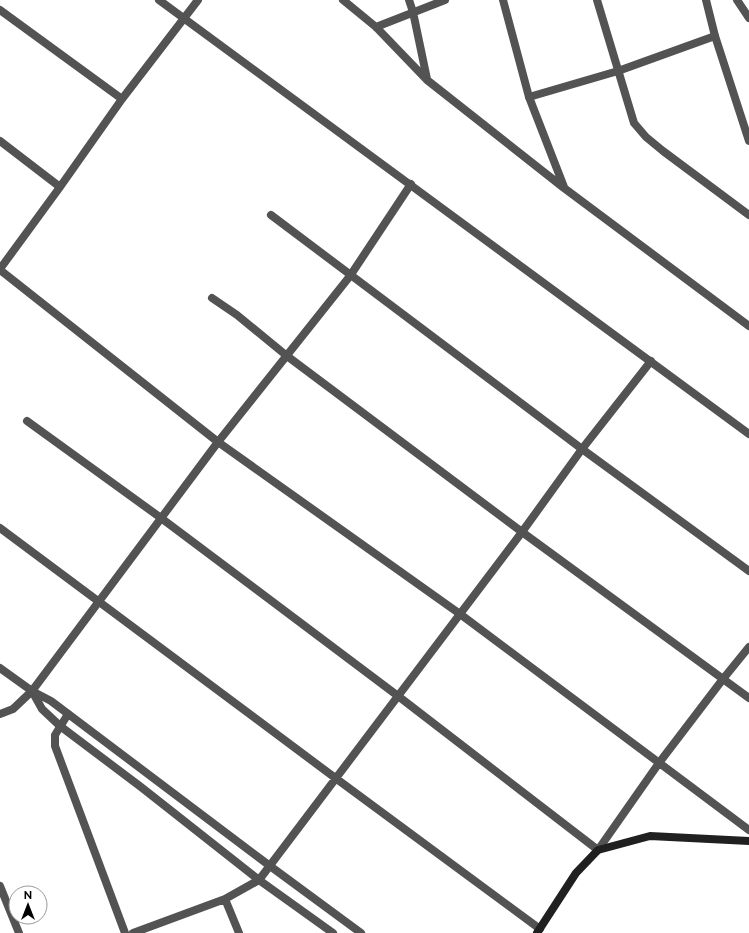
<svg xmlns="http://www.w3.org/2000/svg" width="749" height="933" font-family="Raleway,sans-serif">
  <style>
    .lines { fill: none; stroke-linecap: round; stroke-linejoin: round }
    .service { stroke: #535353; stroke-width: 8 }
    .minor { stroke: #535353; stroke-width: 8 }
    .tertiary { stroke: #535353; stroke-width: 8 }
    .secondary { stroke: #202020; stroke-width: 8 }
  </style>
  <rect width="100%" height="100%" fill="#fff"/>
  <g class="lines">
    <path class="service" d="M 529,97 L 618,71 L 715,36"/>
    <path class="minor" d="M 159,0 L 749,434
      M 343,0 L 376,27 L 427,80 L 564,188 L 749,326
      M 409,0 L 413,12 L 427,79
      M 503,0 L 529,97 L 564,187
      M 597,0 L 634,123 L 646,137 L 663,151 L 749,215
      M 0,10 L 122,99
      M 376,27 L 445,0
      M 0,141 L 60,187
      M 271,215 L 582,449 L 749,571
      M 0,269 L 60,187 L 122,99 L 198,0
      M 0,270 L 218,442 L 460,614 L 749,830
      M 212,298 L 237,315 L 287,356 L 522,532 L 749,698
      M 27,421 L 161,518 L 398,696 L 598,850 L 659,763 L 723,679 L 749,647
      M 0,528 L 334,777 L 540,929
      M 0,714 L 13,709 L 32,691 L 218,442 L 350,276 L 411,184
      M 68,714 L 55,735 L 55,746 L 125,933
      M 0,886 L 19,933
      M 225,899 L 239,933
      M 133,933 L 225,899 L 259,880 L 522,532 L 582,449 L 651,361"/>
    <path class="tertiary" d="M 706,0 L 715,36 L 749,141
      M 737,0 L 749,18
      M 0,668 L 32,691 L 51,701 L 270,866 L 361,933
      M 32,691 L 42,709 L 60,726 L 141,787 L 259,880 L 333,933"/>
    <path class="secondary" d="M 537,933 L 576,873 L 598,850 L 650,836 L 749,841"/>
  </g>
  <g transform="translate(28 905)"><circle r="19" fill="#ffffff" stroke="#999999"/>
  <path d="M0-3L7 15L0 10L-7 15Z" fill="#000000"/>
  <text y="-6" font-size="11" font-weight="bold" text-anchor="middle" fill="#000000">N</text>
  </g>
</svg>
